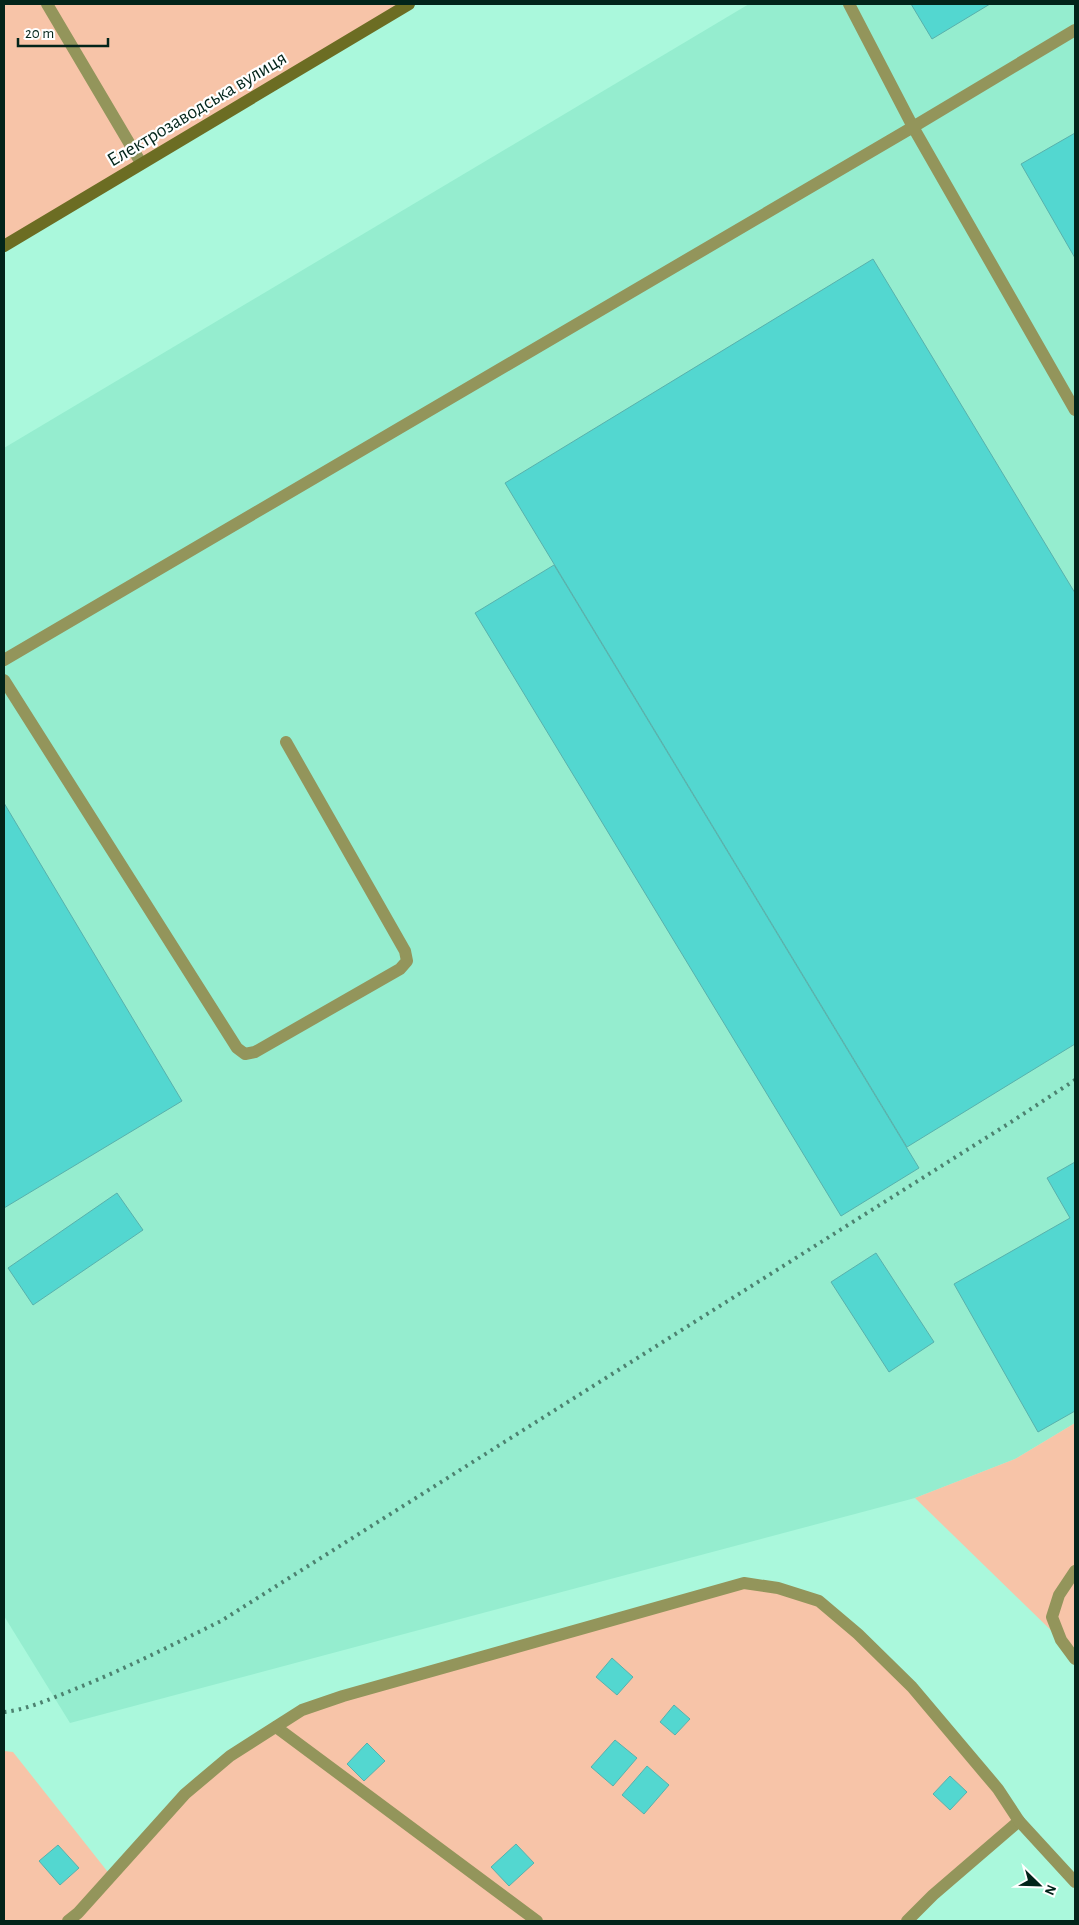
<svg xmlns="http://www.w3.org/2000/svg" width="1079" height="1925" font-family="'Alegreya Sans',sans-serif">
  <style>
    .built { fill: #95edcf }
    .green { fill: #f7c4a8 }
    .building { fill: #53d7d0; stroke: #58b1ac }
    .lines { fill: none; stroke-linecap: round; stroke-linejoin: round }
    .service { stroke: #93955b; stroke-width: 12 }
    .minor { stroke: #93955b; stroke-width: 12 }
    .secondary { stroke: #6c6d23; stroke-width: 12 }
    .rail { stroke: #4d8270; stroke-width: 4; stroke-dasharray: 2.5 5; stroke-linecap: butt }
    .labels { text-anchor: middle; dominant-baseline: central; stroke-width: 4.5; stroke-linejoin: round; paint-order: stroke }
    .street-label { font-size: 20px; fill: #02241a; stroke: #fff }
  </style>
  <rect width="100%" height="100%" fill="#aaf8dc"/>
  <path class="built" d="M 749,4 L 1075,4 L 1075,1423 L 1015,1459 L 915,1498 L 70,1723 L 4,1616 L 4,448 Z"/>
  <path class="green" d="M 4,4 L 409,4 L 4,246 Z
    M 1075,1423 L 1075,1659 L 1061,1640 L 915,1498 L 1015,1459 Z
    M 744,1583 L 819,1601 L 912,1687 L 1019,1821 L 907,1921 L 4,1921 L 4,1751 L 13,1752 L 111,1876 L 186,1794 L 302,1710 Z"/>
  <path class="building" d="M 911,4 L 990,4 L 932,39 Z
    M 1075,133 L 1075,258 L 1021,164 Z
    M 873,259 L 1075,593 L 1075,1044 L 907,1147 L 505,483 Z
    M 554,565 L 919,1168 L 841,1216 L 475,613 Z
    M 4,803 L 182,1101 L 4,1208 Z
    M 1075,1162 L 1075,1411 L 1038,1432 L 954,1284 L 1070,1218 L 1047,1178 Z
    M 117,1193 L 143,1230 L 33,1305 L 8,1268 Z
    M 876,1253 L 934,1342 L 889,1372 L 831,1282 Z
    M 612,1658 L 633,1677 L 617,1695 L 596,1677 Z
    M 674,1705 L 690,1719 L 675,1735 L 660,1722 Z
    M 615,1740 L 637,1758 L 613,1786 L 591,1767 Z
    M 367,1743 L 385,1761 L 364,1781 L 347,1764 Z
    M 647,1766 L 669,1785 L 644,1814 L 622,1795 Z
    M 950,1776 L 967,1792 L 950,1810 L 933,1794 Z
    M 516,1844 L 534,1863 L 509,1886 L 491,1867 Z
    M 58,1845 L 79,1868 L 60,1885 L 39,1861 Z"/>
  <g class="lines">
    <path class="service" d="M 47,4 L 141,163
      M 849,4 L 913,127 L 1075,410
      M 4,660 L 913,127 L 1075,30
      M 4,680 L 237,1048 L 245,1054 L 255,1052 L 400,969 L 407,961 L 405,951 L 286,742
      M 1075,1571 L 1059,1595 L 1052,1617 L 1061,1640 L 1075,1659
      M 276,1727 L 537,1921
      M 907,1921 L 933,1895 L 1019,1821"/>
    <path class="minor" d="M 68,1921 L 78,1913 L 185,1794 L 230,1756 L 302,1710 L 343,1696 L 744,1583 L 778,1588 L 819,1601 L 858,1634 L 912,1687 L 998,1789 L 1019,1821 L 1075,1882"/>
    <path class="secondary" d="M 4,246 L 409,4"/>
    <path class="rail" d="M 4,1712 C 24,1710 46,1701 65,1693 C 119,1672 170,1646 221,1621 L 1008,1124 L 1075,1080"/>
  </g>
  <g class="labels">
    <g class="street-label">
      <text transform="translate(197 109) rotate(-31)">Електрозаводська вулиця</text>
    </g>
  </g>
  <rect width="1079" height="1925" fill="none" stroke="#02241a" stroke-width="10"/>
  <g transform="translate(1039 1885) rotate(113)" stroke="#ffffff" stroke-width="4" paint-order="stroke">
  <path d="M0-4L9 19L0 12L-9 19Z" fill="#02241a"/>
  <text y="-8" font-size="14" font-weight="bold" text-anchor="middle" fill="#02241a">N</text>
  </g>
  <path d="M18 38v8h90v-8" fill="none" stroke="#02241a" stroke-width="2.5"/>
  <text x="25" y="38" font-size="15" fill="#02241a" stroke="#ffffff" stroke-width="4" paint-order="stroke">20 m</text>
</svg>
